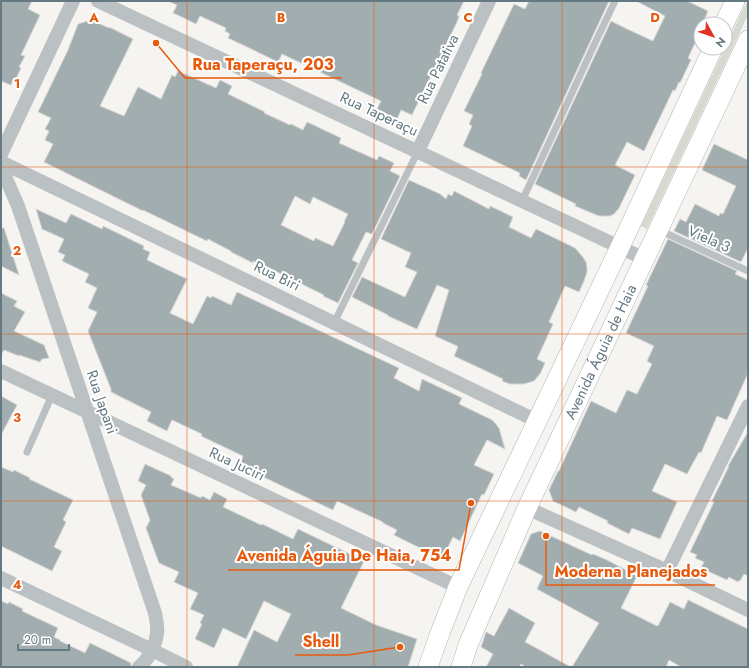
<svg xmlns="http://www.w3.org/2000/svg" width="749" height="668" font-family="Jost,sans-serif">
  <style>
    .green { fill: #d5d9d0 }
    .building { fill: #a2adb0; stroke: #d6d5d3; fill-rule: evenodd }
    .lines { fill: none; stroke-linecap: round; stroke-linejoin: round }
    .secondary-casing { stroke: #aeb5b8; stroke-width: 20 }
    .service { stroke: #bbc1c3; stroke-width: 7 }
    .minor { stroke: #bbc1c3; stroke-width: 14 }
    .secondary { stroke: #fff; stroke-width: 19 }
    .grid { fill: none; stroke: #e8590c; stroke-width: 1; stroke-opacity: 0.55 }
    .labels { text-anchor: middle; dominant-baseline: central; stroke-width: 4; stroke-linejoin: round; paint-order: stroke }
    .street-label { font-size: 15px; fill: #647981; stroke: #fff }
    .grid-label { font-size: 13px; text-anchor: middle; font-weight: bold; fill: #e8590c; stroke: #fff; stroke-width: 4; stroke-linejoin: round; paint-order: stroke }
    .leader { fill: none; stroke: #e8590c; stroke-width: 1.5 }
    .callout-dot { fill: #e8590c; stroke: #fff; stroke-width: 1.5 }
    .callout-label { font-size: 16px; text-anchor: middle; font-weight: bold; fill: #e8590c; stroke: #fff; stroke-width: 4; stroke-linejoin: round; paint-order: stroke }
  </style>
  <rect width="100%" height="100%" fill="#f5f4f1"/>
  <path class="green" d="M 747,1 L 748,1 L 748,15 L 647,229 L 641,226 Z"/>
  <path class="building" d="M 1,1 L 32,1 L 28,9 L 40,15 L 21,55 L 25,56 L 19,67 L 21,68 L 15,81 L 13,80 L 11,85 L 1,81 Z
    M 168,1 L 464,1 L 457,15 L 459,16 L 457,22 L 412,115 L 401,110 L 397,119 L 377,109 L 381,101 L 282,54 L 278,62 L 243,45 L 228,38 L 230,34 L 225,31 L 226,28 L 200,16 L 196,24 L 184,18 L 173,13 L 177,5 Z
    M 529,1 L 609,1 L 526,180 L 519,176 L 520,173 L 463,146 L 472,126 L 469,124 L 473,115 L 464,111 L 482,74 L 481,73 L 514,4 L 525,9 Z
    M 636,1 L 687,1 L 708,11 L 703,23 L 704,24 L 701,24 L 701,30 L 688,58 L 691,60 L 680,83 L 679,82 L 675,91 L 673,90 L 644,151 L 627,142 L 615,165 L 635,175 L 619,208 L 614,214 L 610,216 L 599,216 L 575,206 L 576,204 L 535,184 L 611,21 L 627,29 L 653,41 L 665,16 Z
    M 91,20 L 109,28 L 109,27 L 133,39 L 100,106 L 124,116 L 138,87 L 161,99 L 172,75 L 175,77 L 178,71 L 216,88 L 220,80 L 232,86 L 228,94 L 265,112 L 264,113 L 290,125 L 291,124 L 303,130 L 307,122 L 341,138 L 339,143 L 377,160 L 379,156 L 394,163 L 390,171 L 400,176 L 372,234 L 366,232 L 352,260 L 358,263 L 338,303 L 323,296 L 324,295 L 263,265 L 253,261 L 253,263 L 231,252 L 231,251 L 208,239 L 207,241 L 143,210 L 143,211 L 44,162 L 53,144 L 45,140 L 49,131 L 45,129 L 51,118 L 38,112 L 68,50 L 78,24 ZM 295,196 L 310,204 L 313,197 L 348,214 L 344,222 L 345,222 L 333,246 L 315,238 L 314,241 L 281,225 Z
    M 714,144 L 748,160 L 748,248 L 741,262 L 674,231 L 680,219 L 686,222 L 695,204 L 719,216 L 720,213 L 723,214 L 736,186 L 702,170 Z
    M 409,180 L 440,194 L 446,199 L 448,194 L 452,196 L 454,191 L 489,209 L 490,206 L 513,217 L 509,227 L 531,238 L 536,229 L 575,248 L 582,256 L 586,262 L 587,267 L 587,272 L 584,281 L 579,292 L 565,286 L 549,322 L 553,324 L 537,359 L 545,363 L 540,374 L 534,381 L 524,384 L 510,384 L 502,381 L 503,379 L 454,356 L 458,347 L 457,346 L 435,336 L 449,290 L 437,285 L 417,329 L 388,316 L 388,315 L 352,297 L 362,277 L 405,297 L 417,272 L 405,267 L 411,253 L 381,239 Z
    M 36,209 L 66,223 L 71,214 L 102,229 L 103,226 L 144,246 L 143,249 L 150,252 L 147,260 L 187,279 L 170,313 L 193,324 L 207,296 L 211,298 L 212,296 L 231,305 L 237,292 L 399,368 L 394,378 L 419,391 L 422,379 L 462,398 L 459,404 L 492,420 L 495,423 L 499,428 L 505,449 L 487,440 L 474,465 L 494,474 L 484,495 L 482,494 L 460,541 L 453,537 L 445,553 L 433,555 L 423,552 L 424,550 L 394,535 L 397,530 L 383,523 L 383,522 L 337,501 L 333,510 L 240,466 L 243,456 L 201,436 L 202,434 L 172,420 L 167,431 L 147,421 L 151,412 L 111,392 L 111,389 L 88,331 L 97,312 L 88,308 L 97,288 L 85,282 L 89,274 L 62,261 L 65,255 L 58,252 L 64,239 L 42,229 Z
    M 1,228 L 4,228 L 19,275 L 1,266 Z
    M 668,239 L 737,271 L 735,274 L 748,280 L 748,373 L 727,420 L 717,416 L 701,453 L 699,452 L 687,474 L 665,464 L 652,491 L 677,502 L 660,539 L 632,528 L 629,534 L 607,523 L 608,521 L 579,507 L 576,512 L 553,501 L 549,490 L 558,471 L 559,471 L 591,401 L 616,413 L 627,390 L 637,394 L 652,364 L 647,361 L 654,346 L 626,333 L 648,286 L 646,285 Z
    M 1,293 L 17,301 L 14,306 L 25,312 L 14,331 L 44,345 L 49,358 L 42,359 L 40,362 L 19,355 L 19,356 L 4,350 L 1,355 Z
    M 1,396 L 17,405 L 1,435 Z
    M 748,432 L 748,576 L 744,574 L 740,581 L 739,580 L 738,582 L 729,577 L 727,580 L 701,568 L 704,562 L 695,558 L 697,555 L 690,552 L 714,502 L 712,501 L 729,466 L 728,466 Z
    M 145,464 L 171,476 L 171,477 L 174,479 L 171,485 L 201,498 L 202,496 L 210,500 L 214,492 L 227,499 L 223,507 L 240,515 L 261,525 L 262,524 L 293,539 L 298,529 L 364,561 L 341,608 L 376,625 L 417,639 L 408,667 L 237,667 L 254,630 L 277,642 L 291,614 L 264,601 L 246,639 L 223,628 L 214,648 L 195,639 L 202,624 L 200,623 L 204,615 L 190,609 L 198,593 L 174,582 L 179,572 L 159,563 L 146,528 L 150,520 L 141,495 L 146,485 L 138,481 Z
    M 1,467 L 13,472 L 14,470 L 30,478 L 29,479 L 73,500 L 63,520 L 66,522 L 54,547 L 62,551 L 52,571 L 1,546 Z
    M 540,531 L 592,555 L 593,554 L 607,560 L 637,576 L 621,608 L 657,626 L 657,625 L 658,626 L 670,602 L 684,609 L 688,600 L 748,629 L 748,667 L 681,667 L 669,660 L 666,667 L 572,667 L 599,623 L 537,589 L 543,576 L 518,563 L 531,534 Z
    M 1,601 L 8,604 L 9,602 L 23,609 L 22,611 L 58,628 L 54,637 L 60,640 L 60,641 L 85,653 L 90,643 L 131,663 L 131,667 L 1,667 Z
    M 509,608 L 535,623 L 525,642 L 571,667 L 526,667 L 521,664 L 519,667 L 486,667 L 493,654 L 481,647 L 486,632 L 494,636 Z"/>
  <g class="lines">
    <defs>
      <g id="secondary">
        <path d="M 724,24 L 735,1"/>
        <path d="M 428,667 L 440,633 L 458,587 L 620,247 L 713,48"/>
        <path id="s1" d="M 461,667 L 468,645 L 527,508 L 748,40"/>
      </g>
    </defs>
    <use href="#secondary" class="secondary-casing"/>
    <path class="service" d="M 522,201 L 595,43 L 615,1
      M 659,230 L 748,271
      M 334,323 L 418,151
      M 27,452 L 52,395"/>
    <path class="minor" d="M 98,1 L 645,259
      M 418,151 L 489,1
      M 1,154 L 73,1
      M 1,162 L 537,421
      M 1,167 L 18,206 L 155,613 C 156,619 158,626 157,633 C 156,645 149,659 139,667
      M 1,371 L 458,587
      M 527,508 L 667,571 L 748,610
      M 667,571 L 748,406
      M 1,578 L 152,650 L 186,667"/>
    <use href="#secondary" class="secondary"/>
  </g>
  <path class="grid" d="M 187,1 L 187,667M 374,1 L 374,667M 562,1 L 562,667M 1,167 L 748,167M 1,334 L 748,334M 1,501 L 748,501"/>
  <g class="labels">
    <g class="street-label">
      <text transform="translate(438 69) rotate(-64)">Rua Patativa</text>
      <text transform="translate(379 114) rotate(25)">Rua Taperaçu</text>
      <text transform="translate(709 239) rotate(24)">Viela 3</text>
      <text transform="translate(277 276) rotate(26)">Rua Biri</text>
      <text stroke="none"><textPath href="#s1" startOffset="345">Avenida Águia de Haia</textPath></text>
      <text transform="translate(102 402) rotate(71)">Rua Japani</text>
      <text transform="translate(237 464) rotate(25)">Rua Juciri</text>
    </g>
  </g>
  <g class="grid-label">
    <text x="94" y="22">A</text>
    <text x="281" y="22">B</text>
    <text x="468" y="22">C</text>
    <text x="655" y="22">D</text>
    <text x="17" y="88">1</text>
    <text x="17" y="255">2</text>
    <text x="17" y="422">3</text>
    <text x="17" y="589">4</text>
  </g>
  <path class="leader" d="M156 43L185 78H342M471 503L459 570H228M546 536L546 585H715M400 647L348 655H295"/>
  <g class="callout-dot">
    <circle cx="156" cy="43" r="4"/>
    <circle cx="471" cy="503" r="4"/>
    <circle cx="546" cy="536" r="4"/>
    <circle cx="400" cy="647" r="4"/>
  </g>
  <g class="callout-label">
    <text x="263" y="70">Rua Taperaçu, 203</text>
    <text x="344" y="561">Avenida Águia De Haia, 754</text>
    <text x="631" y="577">Moderna Planejados</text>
    <text x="321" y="647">Shell</text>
  </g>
  <rect width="749" height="668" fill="none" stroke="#647981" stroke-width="4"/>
  <g transform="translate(713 36) rotate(130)"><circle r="19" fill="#ffffff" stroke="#c1c9cd"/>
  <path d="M0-3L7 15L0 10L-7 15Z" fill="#e03326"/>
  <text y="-6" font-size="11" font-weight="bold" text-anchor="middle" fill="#647981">N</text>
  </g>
  <path d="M18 644v6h51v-6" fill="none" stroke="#647981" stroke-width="2"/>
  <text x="24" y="644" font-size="12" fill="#647981" stroke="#ffffff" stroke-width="3" paint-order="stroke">20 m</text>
</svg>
